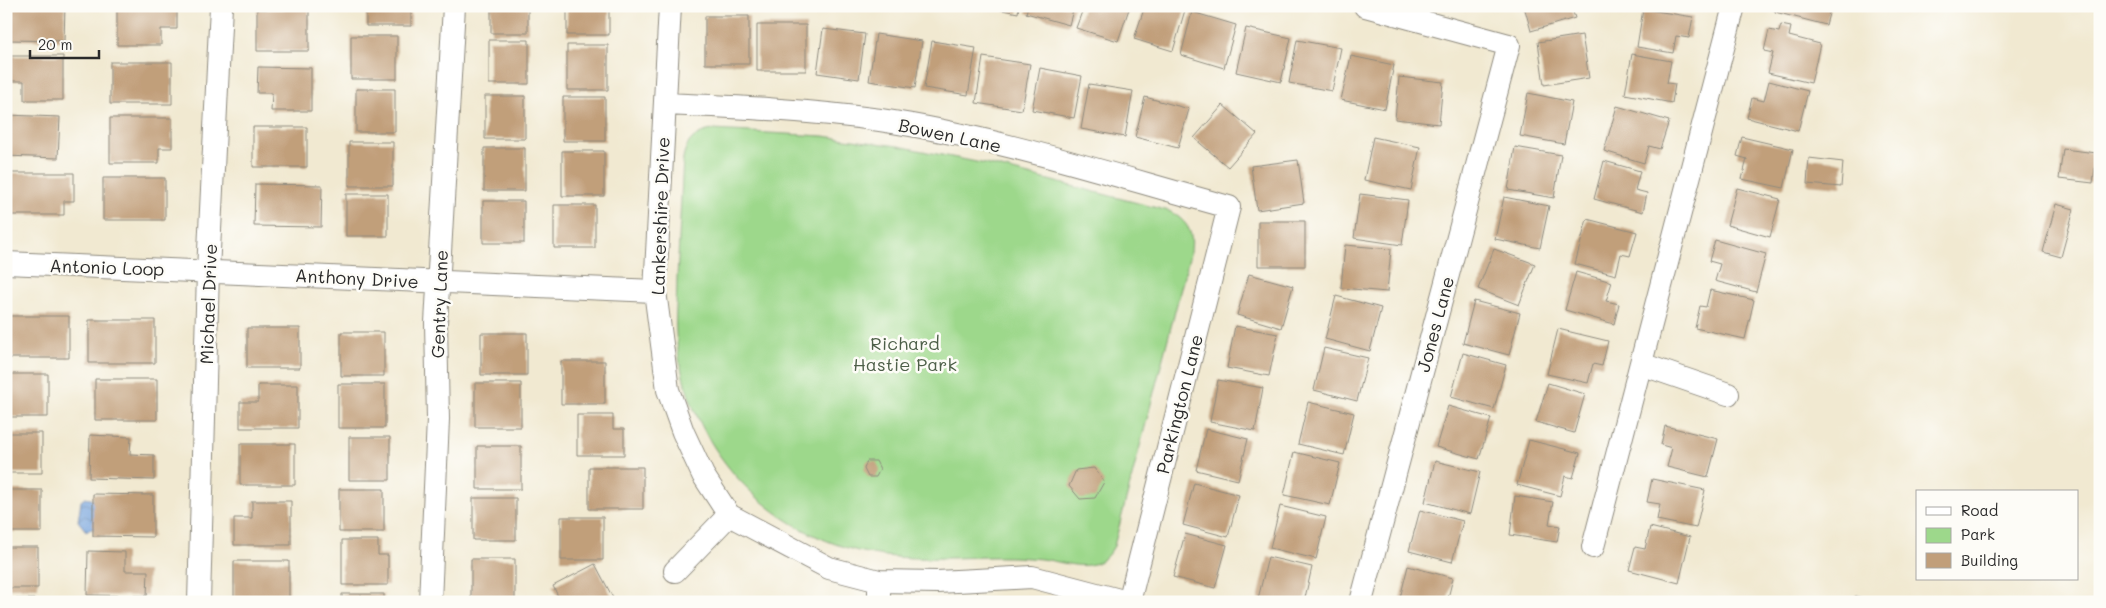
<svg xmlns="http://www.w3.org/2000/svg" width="2106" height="608" font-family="Mali,sans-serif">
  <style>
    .park { fill: #9dd88b; stroke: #64825b }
    .water { fill: url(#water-waves); stroke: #506784 }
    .building { fill: #c19f7a }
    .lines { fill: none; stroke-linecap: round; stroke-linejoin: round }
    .minor-casing { stroke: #8e8a7e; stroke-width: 24 }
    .minor { stroke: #fff; stroke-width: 22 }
    .labels { text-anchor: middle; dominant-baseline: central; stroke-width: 5; stroke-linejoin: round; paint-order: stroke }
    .street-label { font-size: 18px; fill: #2b2b2b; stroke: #fdfcf7 }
    .park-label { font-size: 18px; fill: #4d5f48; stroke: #fdfcf7 }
  </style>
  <defs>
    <pattern id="water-waves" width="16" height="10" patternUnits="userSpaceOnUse" patternTransform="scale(1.25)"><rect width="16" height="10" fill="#74a3dd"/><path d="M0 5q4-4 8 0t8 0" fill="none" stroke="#5f85b3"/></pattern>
  </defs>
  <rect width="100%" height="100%" fill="#fdfcf7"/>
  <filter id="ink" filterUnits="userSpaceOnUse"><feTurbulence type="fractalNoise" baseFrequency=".02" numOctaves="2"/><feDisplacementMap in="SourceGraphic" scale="10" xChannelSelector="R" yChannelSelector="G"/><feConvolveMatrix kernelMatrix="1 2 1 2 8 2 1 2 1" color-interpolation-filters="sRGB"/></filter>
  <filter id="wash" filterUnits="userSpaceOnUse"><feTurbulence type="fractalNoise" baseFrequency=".0096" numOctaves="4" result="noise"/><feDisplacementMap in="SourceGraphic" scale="20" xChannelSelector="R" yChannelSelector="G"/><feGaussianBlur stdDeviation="1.12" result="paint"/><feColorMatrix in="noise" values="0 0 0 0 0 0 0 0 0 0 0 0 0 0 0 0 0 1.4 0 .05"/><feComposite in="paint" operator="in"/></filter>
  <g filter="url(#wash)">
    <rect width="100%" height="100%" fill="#f1e9d1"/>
    <path class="park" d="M 713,130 L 823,136 L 898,146 L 986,164 L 1169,211 C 1186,220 1194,231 1191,250 L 1114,546 C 1099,574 1074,565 1048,560 C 1037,558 1025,558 1014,557 C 972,556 928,561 885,556 C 776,542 689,453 677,343 C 674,322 677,300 677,279 C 679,239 681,198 683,158 C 686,141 696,132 713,130 Z"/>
    <path class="water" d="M 85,498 L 91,499 L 95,502 L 95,528 L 86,531 L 78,521 L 81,501 Z"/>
    <g id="blocks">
      <path class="building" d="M 10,6 L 65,6 L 64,41 L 9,40 Z
        M 117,6 L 177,6 L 177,29 L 161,29 L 161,45 L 117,45 Z
        M 366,6 L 411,6 L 411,26 L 366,26 Z
        M 491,6 L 528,6 L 528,33 L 491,33 Z
        M 567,6 L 609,6 L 609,35 L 567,35 Z
        M 982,6 L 1019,6 L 1018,13 Z
        M 1028,6 L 1074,6 L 1069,25 L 1026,13 Z
        M 1084,6 L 1130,6 L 1118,41 L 1076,28 Z
        M 1145,6 L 1174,6 L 1185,10 L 1173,51 L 1134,39 Z
        M 1524,6 L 1571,6 L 1575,18 L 1531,31 Z
        M 1776,6 L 1831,6 L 1826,25 L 1775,12 Z
        M 257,9 L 309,9 L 309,51 L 257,51 Z
        M 1643,9 L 1693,17 L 1689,38 L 1676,36 L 1673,53 L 1637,47 Z
        M 1192,12 L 1236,25 L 1224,68 L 1181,55 Z
        M 705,16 L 749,16 L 749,64 L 705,64 Z
        M 757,25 L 806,25 L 806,71 L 757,71 Z
        M 1781,25 L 1791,27 L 1789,36 L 1820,44 L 1811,83 L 1768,73 L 1773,53 L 1764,51 L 1769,30 L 1779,32 Z
        M 1246,28 L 1291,38 L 1281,82 L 1236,72 Z
        M 823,29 L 865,34 L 859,79 L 817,73 Z
        M 876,34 L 922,41 L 915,88 L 869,81 Z
        M 1582,35 L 1589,78 L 1544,85 L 1538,42 Z
        M 351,36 L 397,36 L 397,79 L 351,79 Z
        M 489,40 L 529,40 L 529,84 L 489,84 Z
        M 1297,40 L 1341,48 L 1332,91 L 1289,83 Z
        M 932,41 L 976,48 L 968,95 L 924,88 Z
        M 567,45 L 608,45 L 608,90 L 567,90 Z
        M 1632,54 L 1671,61 L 1667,83 L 1675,84 L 1672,103 L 1625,94 Z
        M 10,56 L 63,56 L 63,100 L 24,100 L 24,81 L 10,81 Z
        M 1351,56 L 1394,65 L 1385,109 L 1341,100 Z
        M 983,57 L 1030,64 L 1022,110 L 976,103 Z
        M 110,62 L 172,62 L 172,104 L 110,104 Z
        M 258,67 L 311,68 L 311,111 L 271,111 L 272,93 L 257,93 Z
        M 1040,68 L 1082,76 L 1074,118 L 1032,110 Z
        M 1399,77 L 1443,82 L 1439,124 L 1395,119 Z
        M 1769,81 L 1808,91 L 1798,131 L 1747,118 L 1752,98 L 1764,101 Z
        M 1089,84 L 1133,91 L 1125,137 L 1081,129 Z
        M 356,89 L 395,89 L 395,132 L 356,132 Z
        M 2098,91 L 2100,91 L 2100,148 L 2097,148 Z
        M 1528,93 L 1572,102 L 1564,144 L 1520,136 Z
        M 485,96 L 525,96 L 525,139 L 485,139 Z
        M 563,97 L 605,97 L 605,141 L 563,141 Z
        M 1145,97 L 1189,109 L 1178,148 L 1135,137 Z
        M 1223,105 L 1257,134 L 1228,167 L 1194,138 Z
        M 1617,106 L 1669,121 L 1660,149 L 1649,146 L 1644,163 L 1604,151 Z
        M 6,115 L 60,117 L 58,158 L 6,156 Z
        M 110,118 L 172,118 L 172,148 L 159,148 L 159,163 L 110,163 Z
        M 253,127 L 307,127 L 307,167 L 253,167 Z
        M 1373,137 L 1420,147 L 1411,190 L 1364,180 Z
        M 1742,137 L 1793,149 L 1784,188 L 1742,179 L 1747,159 L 1737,156 Z
        M 349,142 L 393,142 L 393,186 L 349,186 Z
        M 1515,147 L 1561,155 L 1554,198 L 1508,190 Z
        M 484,148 L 525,148 L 525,191 L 484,191 Z
        M 2063,149 L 2097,153 L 2093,183 L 2059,179 Z
        M 562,151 L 604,151 L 604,196 L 562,196 Z
        M 1809,158 L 1843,162 L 1841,187 L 1807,184 Z
        M 1298,160 L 1304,203 L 1257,210 L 1251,166 Z
        M 1604,161 L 1640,171 L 1635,190 L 1647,193 L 1643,212 L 1594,199 Z
        M 6,173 L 74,173 L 74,201 L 64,201 L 64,215 L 6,215 Z
        M 103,178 L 165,178 L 165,220 L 103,220 Z
        M 255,184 L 322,185 L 321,227 L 254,226 Z
        M 1737,188 L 1780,199 L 1770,237 L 1727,225 Z
        M 346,194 L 388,194 L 388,236 L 346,236 Z
        M 1360,194 L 1408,200 L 1402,245 L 1354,238 Z
        M 1504,197 L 1549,206 L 1540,248 L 1495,239 Z
        M 483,201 L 524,201 L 524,243 L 483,243 Z
        M 2056,204 L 2074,209 L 2061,257 L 2043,252 Z
        M 554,205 L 595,205 L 595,248 L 554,248 Z
        M 1587,219 L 1637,232 L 1630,256 L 1621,254 L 1616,275 L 1575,264 Z
        M 1258,221 L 1305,221 L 1305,266 L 1258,266 Z
        M 1715,240 L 1766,254 L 1756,292 L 1715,281 L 1720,264 L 1709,261 Z
        M 1345,245 L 1391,249 L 1387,292 L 1341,288 Z
        M 1494,249 L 1535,264 L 1519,305 L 1478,289 Z
        M 1576,272 L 1612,282 L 1606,301 L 1619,304 L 1614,324 L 1565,310 Z
        M 1249,274 L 1293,286 L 1281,328 L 1237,315 Z
        M 1710,290 L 1754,300 L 1745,339 L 1695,328 L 1700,306 L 1706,307 Z
        M 1336,296 L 1381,308 L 1370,351 L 1325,339 Z
        M 1474,301 L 1520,313 L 1509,355 L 1463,343 Z
        M 6,316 L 69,316 L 69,358 L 6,358 Z
        M 89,320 L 155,320 L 155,363 L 89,363 Z
        M 1235,326 L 1278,334 L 1269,376 L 1227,368 Z
        M 247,328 L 300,328 L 300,368 L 247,368 Z
        M 1558,329 L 1608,341 L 1602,366 L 1593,364 L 1588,383 L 1547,374 Z
        M 341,332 L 384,332 L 384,376 L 341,376 Z
        M 481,333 L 527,333 L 527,375 L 481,375 Z
        M 1324,348 L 1368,358 L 1357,401 L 1314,390 Z
        M 1463,353 L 1506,365 L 1494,409 L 1451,397 Z
        M 561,361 L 605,361 L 605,404 L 561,404 Z
        M 9,374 L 48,374 L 48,417 L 6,417 Z
        M 95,379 L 157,379 L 157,420 L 95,420 Z
        M 1218,380 L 1263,388 L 1255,431 L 1210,422 Z
        M 475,383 L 521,383 L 521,427 L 475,427 Z
        M 1548,383 L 1585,394 L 1574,433 L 1536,422 Z
        M 338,384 L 385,384 L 385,428 L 338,428 Z
        M 258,385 L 298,385 L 298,428 L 240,428 L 240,402 L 258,402 Z
        M 1308,402 L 1354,413 L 1344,455 L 1298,444 Z
        M 1448,406 L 1491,418 L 1479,459 L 1436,447 Z
        M 577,415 L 613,415 L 613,429 L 624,429 L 624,455 L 577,455 Z
        M 1665,426 L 1718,439 L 1708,477 L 1667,467 L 1672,448 L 1661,445 Z
        M 1206,429 L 1248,439 L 1238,480 L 1196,470 Z
        M 6,433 L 42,433 L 42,473 L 6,473 Z
        M 90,435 L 131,437 L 130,454 L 154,455 L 154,480 L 89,478 Z
        M 349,437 L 390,437 L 390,480 L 349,480 Z
        M 1529,440 L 1580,453 L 1573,478 L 1565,476 L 1560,496 L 1517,485 Z
        M 240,444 L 295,444 L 295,485 L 240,485 Z
        M 477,446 L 521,446 L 521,489 L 477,489 Z
        M 1294,452 L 1340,463 L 1330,505 L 1284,495 Z
        M 867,461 L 876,461 L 880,469 L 876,477 L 868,477 L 864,469 Z
        M 1435,461 L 1480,472 L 1470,514 L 1425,502 Z
        M 589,467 L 643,467 L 643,509 L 589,509 Z
        M 1094,468 L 1104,482 L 1095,498 L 1080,499 L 1069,486 L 1076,470 Z
        M 1652,479 L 1705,490 L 1696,528 L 1657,520 L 1660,504 L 1647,502 Z
        M 1194,483 L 1239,495 L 1228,537 L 1183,525 Z
        M 339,489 L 384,489 L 384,532 L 339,532 Z
        M 6,490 L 42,490 L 42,532 L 6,532 Z
        M 93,494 L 153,495 L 153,537 L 93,536 Z
        M 1515,496 L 1553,502 L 1549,524 L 1560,526 L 1557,542 L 1510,535 Z
        M 473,498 L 516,498 L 516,540 L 473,540 Z
        M 252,501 L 291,501 L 291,545 L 234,545 L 234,518 L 252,518 Z
        M 1280,506 L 1326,517 L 1316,559 L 1270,548 Z
        M 1420,510 L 1463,521 L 1452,562 L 1409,551 Z
        M 561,517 L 603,517 L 603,560 L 561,560 Z
        M 1650,527 L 1690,537 L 1679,583 L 1629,570 L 1635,547 L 1645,549 Z
        M 1185,534 L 1227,545 L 1215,588 L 1173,577 Z
        M 342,540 L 378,540 L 378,555 L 388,555 L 388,585 L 342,585 Z
        M 6,547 L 38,547 L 38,588 L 6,588 Z
        M 88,551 L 125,552 L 125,571 L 148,571 L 147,596 L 87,595 Z
        M 1268,557 L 1312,567 L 1304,602 L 1270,602 L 1258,599 Z
        M 471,559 L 515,559 L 515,602 L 471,602 Z
        M 234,561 L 289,561 L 289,602 L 234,602 Z
        M 595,564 L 613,598 L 605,602 L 561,602 L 553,586 Z
        M 1408,566 L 1453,578 L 1447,602 L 1399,602 Z
        M 342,594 L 384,594 L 384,602 L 342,602 Z
        M 1855,596 L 1875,601 L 1875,602 L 1854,602 Z
        M 6,599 L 35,599 L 35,602 L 6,602 Z"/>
    </g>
  </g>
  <g filter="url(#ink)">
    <use href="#blocks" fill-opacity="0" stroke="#8e8a7e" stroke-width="1"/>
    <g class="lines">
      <defs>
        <path id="minor" d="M 670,6 L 655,291 L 668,390 L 683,432 L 703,475 L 729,515 L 829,568 L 879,581 L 937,582 L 1032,577 L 1127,602
          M 665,104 C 737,107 809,110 880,120 C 997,137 1115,176 1229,207 L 1129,602
          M 6,263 L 655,291
          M 1641,364 L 1728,394
          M 1593,547 L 1734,6
          M 675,571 L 729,515
          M 879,581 L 879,602
          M 199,602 L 208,271 L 221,6
          M 430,602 L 438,419 L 436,323 L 454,6
          M 1361,602 L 1509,45 L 1365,6"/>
      </defs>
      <use href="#minor" class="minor-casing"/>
      <use href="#minor" class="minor"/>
    </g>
  </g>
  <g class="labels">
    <g class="street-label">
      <text transform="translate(950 135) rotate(12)">Bowen Lane</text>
      <text transform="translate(660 216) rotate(-88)">Lankershire Drive</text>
      <text transform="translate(107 267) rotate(2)">Antonio Loop</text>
      <text transform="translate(357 278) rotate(3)">Anthony Drive</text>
      <text transform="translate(208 304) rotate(-88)">Michael Drive</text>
      <text transform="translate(439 304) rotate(-88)">Gentry Lane</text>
      <text transform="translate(1435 324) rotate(-75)">Jones Lane</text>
      <text transform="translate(1179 404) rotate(-76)">Parkington Lane</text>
    </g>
    <g class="park-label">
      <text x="905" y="343">Richard<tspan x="905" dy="21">Hastie Park</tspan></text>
    </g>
  </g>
  <rect width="2106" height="608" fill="none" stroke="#fdfcf7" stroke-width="25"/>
  <rect x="1916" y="490" width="162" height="90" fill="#fdfcf7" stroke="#a9a8a5"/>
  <rect x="1926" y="507" width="25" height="8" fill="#ffffff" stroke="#a9a8a5"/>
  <text x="1961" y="516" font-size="15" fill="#2b2b2b">Road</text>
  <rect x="1926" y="528" width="25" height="15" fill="#9dd88b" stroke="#a9a8a5"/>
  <text x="1961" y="540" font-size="15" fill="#2b2b2b">Park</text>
  <rect x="1926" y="553" width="25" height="15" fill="#c19f7a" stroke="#a9a8a5"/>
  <text x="1961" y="566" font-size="15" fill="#2b2b2b">Building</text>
  <path d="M30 50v8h69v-8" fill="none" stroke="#2b2b2b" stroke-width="2.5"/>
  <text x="38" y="50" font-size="15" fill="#2b2b2b" stroke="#fdfcf7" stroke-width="4" paint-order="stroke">20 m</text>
</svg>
